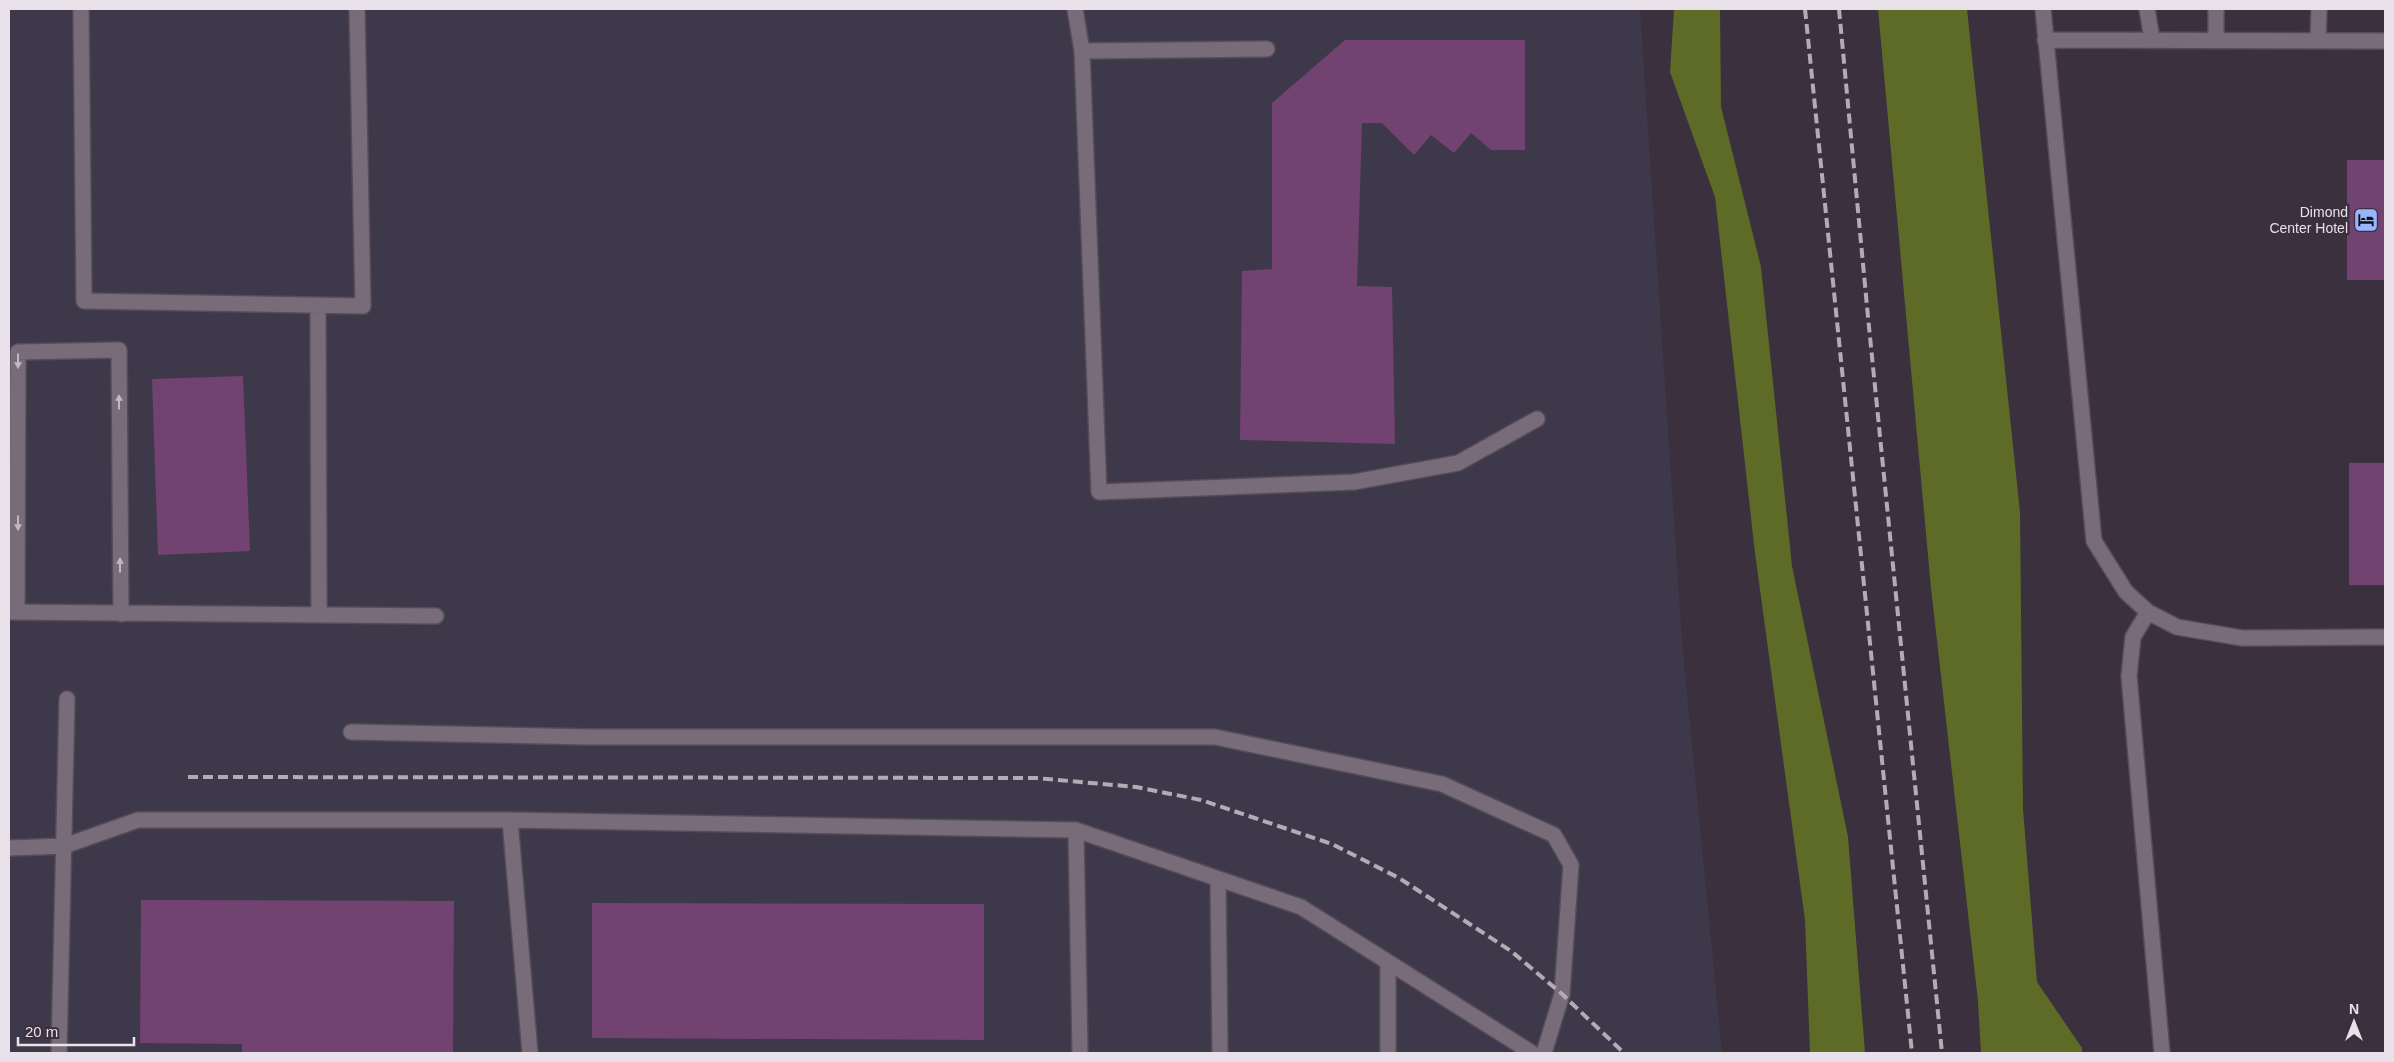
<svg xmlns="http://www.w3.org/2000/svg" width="2394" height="1062" font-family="Arial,sans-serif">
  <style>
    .industrial { fill: #3e394a }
    .forest { fill: #5e6b27 }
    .building { fill: #724271 }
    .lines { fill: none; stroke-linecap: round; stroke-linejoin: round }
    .service-casing { stroke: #564c57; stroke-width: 18 }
    .service { stroke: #786b7a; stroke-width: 15 }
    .rail { stroke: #b4abb5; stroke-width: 4; stroke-dasharray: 10 5; stroke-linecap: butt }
    .oneway { fill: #c1b8c3 }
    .labels { text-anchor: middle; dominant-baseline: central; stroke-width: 5; stroke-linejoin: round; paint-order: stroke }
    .poi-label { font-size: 14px; fill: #e9e1ea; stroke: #3b303d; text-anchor: end }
  </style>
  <rect width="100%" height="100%" fill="#3b303d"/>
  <path class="industrial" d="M 9,9 L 1640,9 L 1682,642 L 1722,1053 L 9,1053 Z"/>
  <path class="forest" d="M 1674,9 L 1720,9 L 1721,107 L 1761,267 L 1792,566 L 1848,837 L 1865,1053 L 1810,1053 L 1805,920 L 1755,553 L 1715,197 L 1670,72 Z
    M 1878,9 L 1967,9 L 2020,512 L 2023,809 L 2037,982 L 2082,1048 L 2082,1053 L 1981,1053 L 1978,1001 L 1931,588 Z"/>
  <path class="building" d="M 1345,40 L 1525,40 L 1525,150 L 1491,150 L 1471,133 L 1454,153 L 1431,135 L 1414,155 L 1382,123 L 1362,123 L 1357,286 L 1392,287 L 1395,444 L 1240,440 L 1242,271 L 1272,269 L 1272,103 Z
    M 2347,160 L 2385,160 L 2385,280 L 2347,280 Z
    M 243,376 L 250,551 L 158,555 L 152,379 Z
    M 2349,463 L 2385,463 L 2385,585 L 2349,585 Z
    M 141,900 L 454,901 L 453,1053 L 242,1053 L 242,1044 L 140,1043 Z
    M 592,903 L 984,904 L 984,1040 L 592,1038 Z"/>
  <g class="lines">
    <defs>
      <path id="service" d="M 81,9 L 84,301 L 363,306 L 357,9
        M 1075,9 L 1082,51 L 1099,492 L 1354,482 L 1458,463 L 1537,419
        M 2043,9 L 2094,541 L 2126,592 L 2148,612 L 2177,627 L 2242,638 L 2385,637
        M 2147,9 L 2152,39
        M 2216,9 L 2216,41
        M 2045,40 L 2385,41
        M 2318,41 L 2319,9
        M 1082,51 L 1267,49
        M 318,306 L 319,615
        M 9,612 L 436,616
        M 17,612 L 18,352 L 119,350 L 121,614
        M 2148,612 L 2133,637 L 2129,676 L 2162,1053
        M 351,732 L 590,737 L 1215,737 L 1442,784 L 1554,835 L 1571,865 L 1562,994 L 1544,1053
        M 510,820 L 530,1053
        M 1076,830 L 1080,1053
        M 9,848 L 64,846 L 138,820 L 510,820 L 1076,830 L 1301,907 L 1532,1053
        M 1218,879 L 1220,1053
        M 1388,962 L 1388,1053
        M 59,1053 L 67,699"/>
    </defs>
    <use href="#service" class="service-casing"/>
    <use href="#service" class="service"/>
    <path class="rail" d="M 1805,9 L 1912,1053
      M 1839,9 L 1868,317 L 1942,1053
      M 188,777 L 1036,778 L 1136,787 L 1201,800 L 1332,844 L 1399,878 L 1511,951 L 1562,994 L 1624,1053"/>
  </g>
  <defs><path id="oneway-solid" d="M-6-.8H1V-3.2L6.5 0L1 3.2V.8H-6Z" transform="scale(1.25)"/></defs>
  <g class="oneway">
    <use href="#oneway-solid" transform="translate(18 361) rotate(90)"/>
    <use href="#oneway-solid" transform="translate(119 402) rotate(-90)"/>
    <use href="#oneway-solid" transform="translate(18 523) rotate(90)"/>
    <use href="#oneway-solid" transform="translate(120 565) rotate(-90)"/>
  </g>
  <defs>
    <symbol id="hotel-square" viewBox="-11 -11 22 22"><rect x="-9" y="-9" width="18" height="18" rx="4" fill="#98b6fd" stroke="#3b303d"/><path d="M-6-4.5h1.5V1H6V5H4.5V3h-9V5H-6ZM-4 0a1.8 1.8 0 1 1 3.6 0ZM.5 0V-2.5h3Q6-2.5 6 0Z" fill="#111"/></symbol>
  </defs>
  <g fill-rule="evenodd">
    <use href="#hotel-square" x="2352" y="206" width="28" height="28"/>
  </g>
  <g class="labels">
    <g class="poi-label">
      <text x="2348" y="212">Dimond<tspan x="2348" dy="16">Center Hotel</tspan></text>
    </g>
  </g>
  <rect width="2394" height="1062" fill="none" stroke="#e9e1ea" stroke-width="20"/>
  <g transform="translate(2354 1022)" stroke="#3b303d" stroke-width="4" paint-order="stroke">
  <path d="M0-4L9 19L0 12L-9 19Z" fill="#e9e1ea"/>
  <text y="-8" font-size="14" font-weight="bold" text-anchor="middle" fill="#e9e1ea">N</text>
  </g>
  <path d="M18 1037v8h116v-8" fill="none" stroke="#e9e1ea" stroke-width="2.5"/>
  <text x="25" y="1037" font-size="15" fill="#e9e1ea" stroke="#3b303d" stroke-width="4" paint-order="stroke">20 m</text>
</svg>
